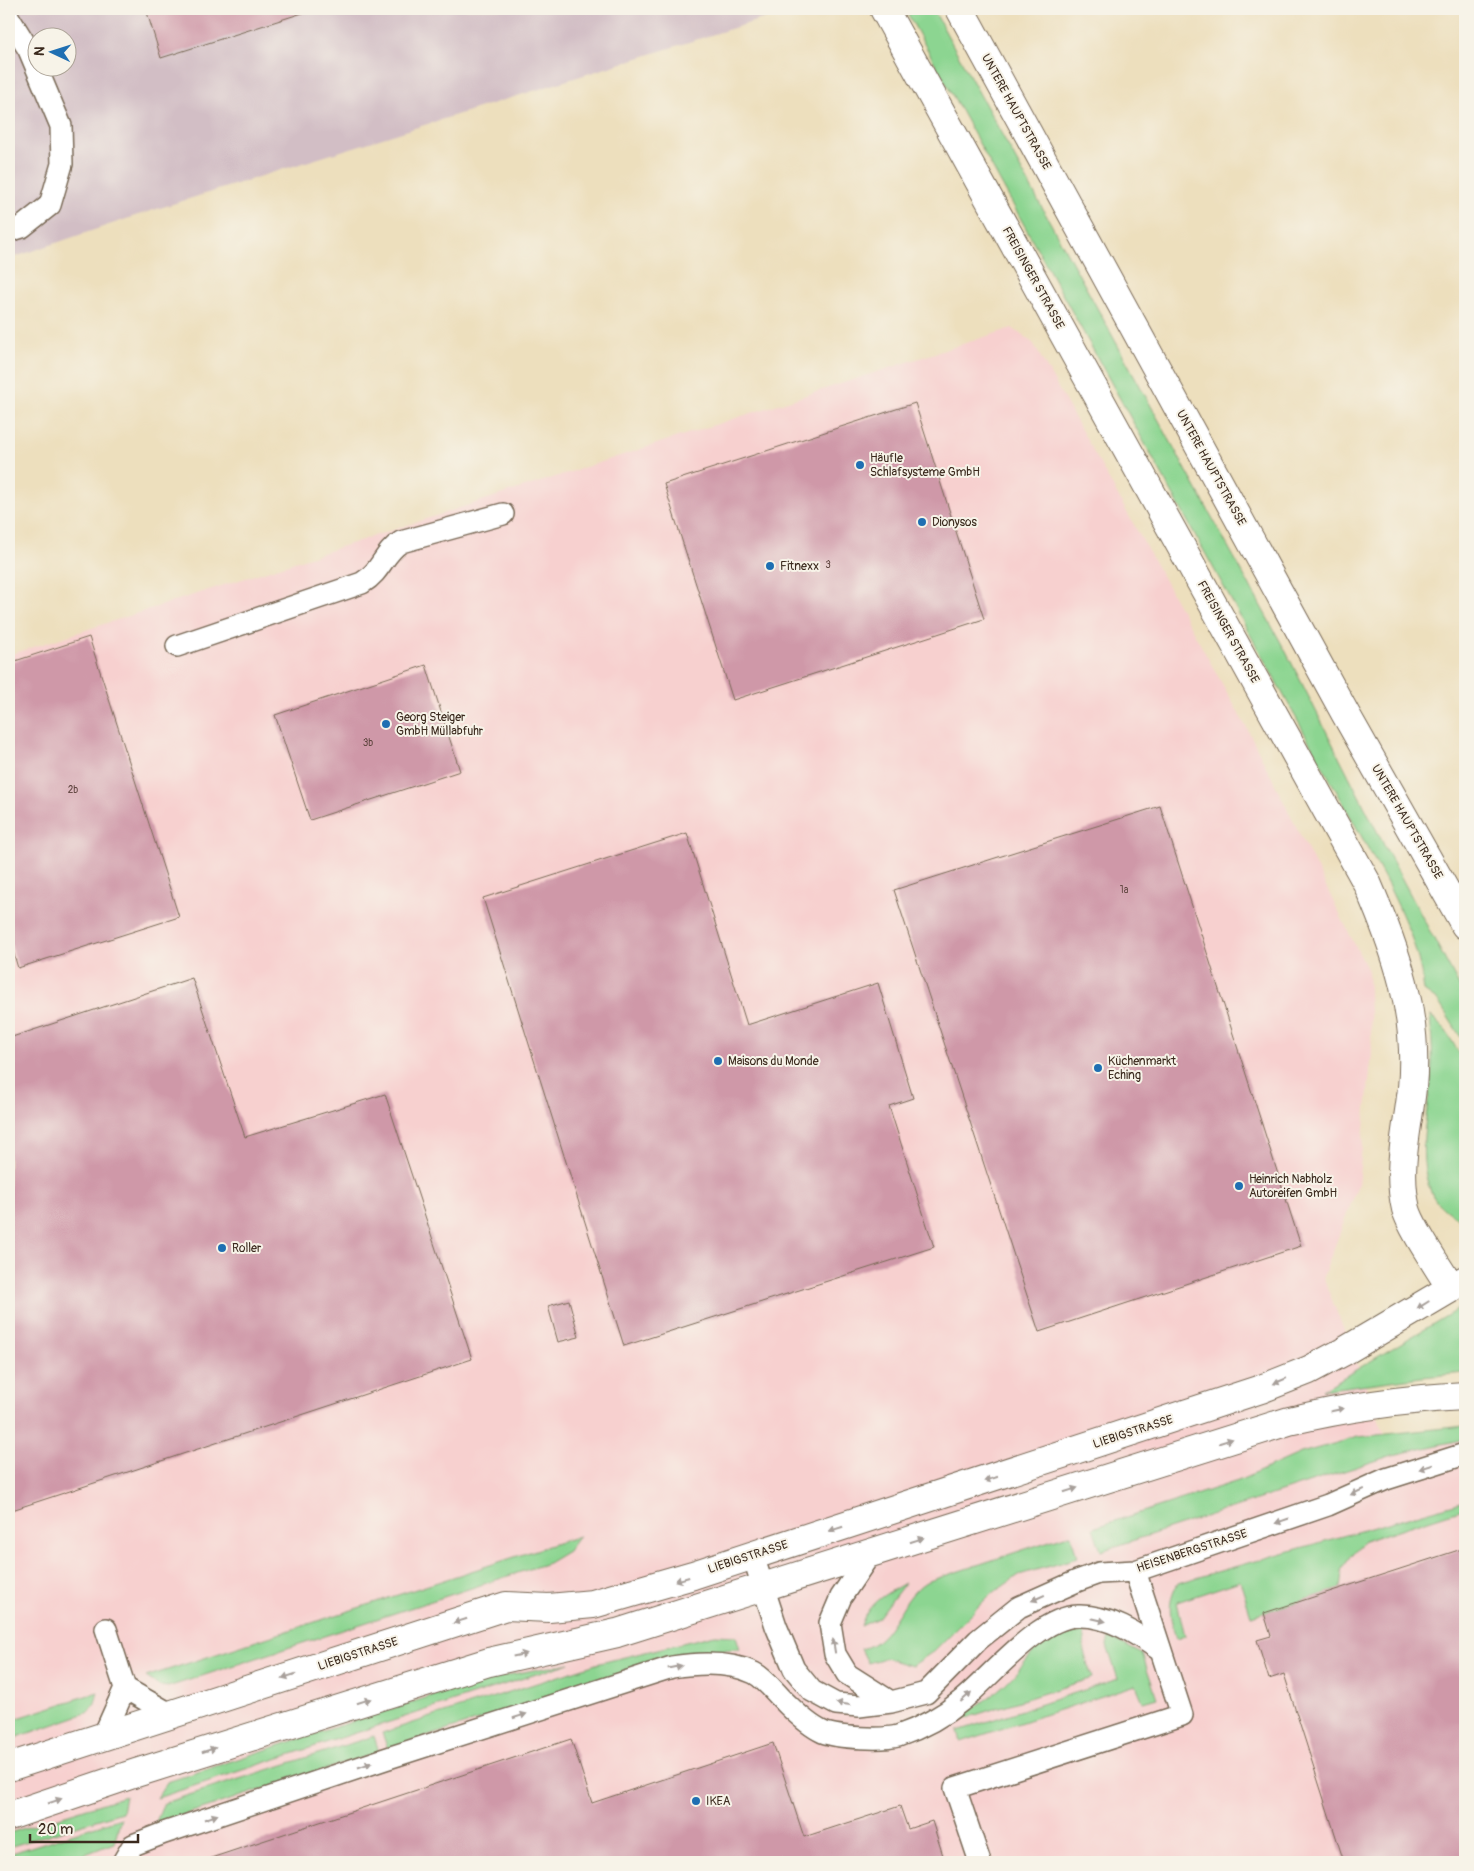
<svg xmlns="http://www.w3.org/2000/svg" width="1474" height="1871" font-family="Pangolin,sans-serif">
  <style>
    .built { fill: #f7d0cf }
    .industrial { fill: #d2bec5; fill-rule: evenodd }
    .green { fill: #8cd591; stroke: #648058 }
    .building { fill: #cf98a8 }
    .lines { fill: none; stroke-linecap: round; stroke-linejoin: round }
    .lane-casing { stroke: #796956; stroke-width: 24 }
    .street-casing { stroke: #796956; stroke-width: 30 }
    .secondary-casing { stroke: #796956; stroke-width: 30 }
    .lane { stroke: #fff; stroke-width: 21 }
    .street { stroke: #fff; stroke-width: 28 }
    .secondary { stroke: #fff; stroke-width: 28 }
    .oneway { fill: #a79f9a }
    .poi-dot { fill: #1f6fb2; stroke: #f7f3e8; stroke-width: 2 }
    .labels { text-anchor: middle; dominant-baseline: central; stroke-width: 4; stroke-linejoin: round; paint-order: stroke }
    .number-label { font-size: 10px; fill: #604640 }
    .street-label { font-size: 12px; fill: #3b2a1e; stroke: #f7f3e8 }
    .poi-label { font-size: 12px; fill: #3b2a1e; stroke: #f7f3e8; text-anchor: start }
  </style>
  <rect width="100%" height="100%" fill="#f7f3e8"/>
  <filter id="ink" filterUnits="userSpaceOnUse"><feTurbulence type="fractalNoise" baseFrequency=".02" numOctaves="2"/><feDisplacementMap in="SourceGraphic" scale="10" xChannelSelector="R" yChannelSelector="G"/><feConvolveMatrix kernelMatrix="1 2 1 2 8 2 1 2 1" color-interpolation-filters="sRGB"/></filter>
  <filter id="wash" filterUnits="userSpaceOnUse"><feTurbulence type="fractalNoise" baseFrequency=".0096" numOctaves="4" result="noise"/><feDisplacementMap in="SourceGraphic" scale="20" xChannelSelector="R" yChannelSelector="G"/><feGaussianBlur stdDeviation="1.12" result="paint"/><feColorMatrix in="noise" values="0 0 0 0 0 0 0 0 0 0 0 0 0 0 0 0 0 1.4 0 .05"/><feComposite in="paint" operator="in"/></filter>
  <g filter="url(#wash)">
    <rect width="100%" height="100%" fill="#eddfbd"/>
    <path class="built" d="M 1012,328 L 1033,343 L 1249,732 L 1368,971 L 1372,1053 L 1358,1185 L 1323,1277 L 1393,1455 L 1465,1439 L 1465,1862 L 9,1862 L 9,655 Z"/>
    <path class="industrial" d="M 9,9 L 794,9 L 144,213 L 9,259 ZM 38,38 L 68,38 L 68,68 L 38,68 Z"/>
    <path class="green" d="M 905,9 L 933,9 L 1286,652 L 1385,847 L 1465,997 L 1465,1044 L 1438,1001 L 1424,991 C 1419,948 1404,917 1385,879 Z
      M 1430,1015 L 1446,1031 L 1465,1063 L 1465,1222 C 1452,1215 1437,1207 1431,1192 C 1414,1152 1431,1104 1432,1062 C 1433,1046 1431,1031 1430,1015 Z
      M 1465,1305 L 1465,1373 L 1422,1377 L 1322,1390 Z
      M 1465,1426 L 1465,1439 L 1393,1455 L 1101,1551 L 1093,1528 L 1238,1481 L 1301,1453 L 1358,1437 Z
      M 1465,1501 L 1465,1508 L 1364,1541 L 1350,1556 L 1342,1571 L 1340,1589 L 1251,1616 L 1240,1581 L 1177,1602 L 1185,1636 L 1176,1639 C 1170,1615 1166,1605 1178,1583 Z
      M 1071,1534 L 1077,1558 L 1019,1575 L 989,1596 L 934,1651 L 912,1666 L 885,1658 L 868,1663 L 861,1649 C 893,1642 899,1598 926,1582 Z
      M 579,1536 L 568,1551 L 548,1563 L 168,1687 L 159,1686 L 146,1677 Z
      M 905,1583 L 878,1618 L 861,1626 C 869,1601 883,1596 905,1583 Z
      M 1084,1632 L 1084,1652 L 1092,1678 L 953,1722 C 970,1710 989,1699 1004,1685 C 1035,1656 1035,1634 1084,1632 Z
      M 715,1635 L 736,1636 L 740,1649 L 695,1651 L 388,1749 L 382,1733 L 596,1664 Z
      M 1109,1637 L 1142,1654 L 1157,1698 L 1143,1702 L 1136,1685 L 961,1742 L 958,1731 L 1118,1679 L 1107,1646 Z
      M 570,1663 L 157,1798 L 167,1782 L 477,1681 Z
      M 98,1692 L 95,1704 L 89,1712 L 9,1740 L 9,1721 Z
      M 374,1736 L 379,1752 L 155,1824 L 164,1803 Z
      M 125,1796 L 122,1812 L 9,1847 L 9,1833 Z
      M 121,1818 L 114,1843 L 65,1862 L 9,1862 L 9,1854 Z"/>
    <g id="blocks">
      <path class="building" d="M 146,9 L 315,9 L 161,58 Z
        M 915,403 L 984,619 L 733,700 L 664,484 Z
        M 89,637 L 179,917 L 18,968 L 9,938 L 9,663 Z
        M 426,665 L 460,771 L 310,820 L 275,715 Z
        M 1160,806 L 1301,1246 L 1039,1332 L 894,890 Z
        M 687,833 L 747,1025 L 878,983 L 913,1098 L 889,1106 L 934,1247 L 624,1346 L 483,898 Z
        M 192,978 L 245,1137 L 385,1094 L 472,1359 L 9,1511 L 9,1038 Z
        M 569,1300 L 579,1337 L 558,1342 L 548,1306 Z
        M 1465,1548 L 1465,1862 L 1344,1862 L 1284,1674 L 1269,1679 L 1257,1640 L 1271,1636 L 1264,1613 Z
        M 571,1739 L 592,1803 L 773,1743 L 804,1837 L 900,1806 L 908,1829 L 932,1821 L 945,1862 L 199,1862 Z"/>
    </g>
  </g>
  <g filter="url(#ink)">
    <use href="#blocks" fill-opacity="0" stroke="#796956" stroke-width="1"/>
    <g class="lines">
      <defs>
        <path id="lane" d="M 9,18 L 29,50 L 61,126 L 62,164 L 50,205 L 22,227 L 9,231
          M 177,646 L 362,583 C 382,571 383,553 401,542 L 503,514
          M 870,1554 L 841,1597 L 830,1623 L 835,1654 L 847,1674 L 891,1702
          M 753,1556 L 776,1626 L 794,1669 L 812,1691 L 836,1704 L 859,1706 L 891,1702 L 926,1693 L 978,1640 L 1019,1607 L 1077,1581 L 1099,1573 L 1135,1571 L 1328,1505 L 1386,1479 L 1465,1454
          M 125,1688 L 170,1714
          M 104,1735 L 125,1688 L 106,1629
          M 123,1862 L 133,1845 L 164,1833 L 385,1759 L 672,1667 C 698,1663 729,1661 754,1673 C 766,1679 777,1695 787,1704 C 797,1714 810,1726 823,1732 C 838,1738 883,1740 898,1736 C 921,1728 942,1717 961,1701 C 991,1677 1038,1617 1078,1616 C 1109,1615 1137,1634 1161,1651
          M 980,1862 L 955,1788 L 1182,1715 L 1135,1571"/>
        <path id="street" d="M 884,9 L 1367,883 C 1396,950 1419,1013 1412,1088 C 1408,1128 1396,1168 1406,1209 C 1411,1228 1439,1268 1451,1288
          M 9,1767 L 506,1606 L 549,1608 L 593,1604 L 693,1575 L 1261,1389 L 1309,1370 L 1343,1352 L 1465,1280
          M 9,1816 L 136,1773 L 489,1662 L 617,1633 L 1289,1421 C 1348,1407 1405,1399 1465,1396"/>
        <path id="secondary" d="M 960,9 L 1345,713 L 1465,925"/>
      </defs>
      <use href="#lane" class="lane-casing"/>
      <use href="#street" class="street-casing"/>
      <use href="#secondary" class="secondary-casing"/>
      <use href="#lane" class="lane"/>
      <use href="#street" class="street"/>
      <use href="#secondary" class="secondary"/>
    </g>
    <defs><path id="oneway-solid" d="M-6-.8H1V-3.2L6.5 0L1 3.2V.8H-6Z" transform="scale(1.25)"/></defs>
    <g class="oneway">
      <use href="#oneway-solid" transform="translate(1423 1305) rotate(148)"/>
      <use href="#oneway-solid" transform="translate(1280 1381) rotate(157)"/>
      <use href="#oneway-solid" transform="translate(1337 1410) rotate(-12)"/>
      <use href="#oneway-solid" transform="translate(1226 1441) rotate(-18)"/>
      <use href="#oneway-solid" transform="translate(1426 1467) rotate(162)"/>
      <use href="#oneway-solid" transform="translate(991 1479) rotate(162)"/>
      <use href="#oneway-solid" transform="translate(1071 1490) rotate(-18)"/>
      <use href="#oneway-solid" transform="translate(1357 1492) rotate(156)"/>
      <use href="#oneway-solid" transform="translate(1282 1521) rotate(161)"/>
      <use href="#oneway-solid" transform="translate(836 1529) rotate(162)"/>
      <use href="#oneway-solid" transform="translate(917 1540) rotate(-18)"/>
      <use href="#oneway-solid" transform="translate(682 1579) rotate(164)"/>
      <use href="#oneway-solid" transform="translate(1038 1598) rotate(156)"/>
      <use href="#oneway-solid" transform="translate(1099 1620) rotate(13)"/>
      <use href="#oneway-solid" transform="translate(460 1621) rotate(162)"/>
      <use href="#oneway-solid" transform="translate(834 1646) rotate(-99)"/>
      <use href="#oneway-solid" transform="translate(520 1655) rotate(-12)"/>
      <use href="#oneway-solid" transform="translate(675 1667) rotate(-12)"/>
      <use href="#oneway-solid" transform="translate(289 1676) rotate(162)"/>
      <use href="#oneway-solid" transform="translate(966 1697) rotate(-42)"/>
      <use href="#oneway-solid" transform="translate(364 1701) rotate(-18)"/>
      <use href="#oneway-solid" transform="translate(843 1704) rotate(-172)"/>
      <use href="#oneway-solid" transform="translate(520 1716) rotate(-18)"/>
      <use href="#oneway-solid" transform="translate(209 1750) rotate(-18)"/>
      <use href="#oneway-solid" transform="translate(365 1765) rotate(-19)"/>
      <use href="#oneway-solid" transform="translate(55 1801) rotate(-19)"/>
      <use href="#oneway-solid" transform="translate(211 1817) rotate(-19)"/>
    </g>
  </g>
  <g class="poi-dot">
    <circle cx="860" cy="465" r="5"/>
    <circle cx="922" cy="522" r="5"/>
    <circle cx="770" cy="566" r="5"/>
    <circle cx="386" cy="724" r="5"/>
    <circle cx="718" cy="1061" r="5"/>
    <circle cx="1098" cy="1068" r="5"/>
    <circle cx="1239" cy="1186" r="5"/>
    <circle cx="222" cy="1248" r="5"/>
    <circle cx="696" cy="1801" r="5"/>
  </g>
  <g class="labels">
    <g class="number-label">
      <text x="828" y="565">3</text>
      <text x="368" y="743">3b</text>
      <text x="73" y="790">2b</text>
      <text x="1124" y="890">1a</text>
    </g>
    <g class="street-label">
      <text transform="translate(1016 112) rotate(61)">UNTERE HAUPTSTRASSE</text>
      <text transform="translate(1033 278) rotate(61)">FREISINGER STRASSE</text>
      <text transform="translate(1211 468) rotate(61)">UNTERE HAUPTSTRASSE</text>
      <text transform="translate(1228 632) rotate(61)">FREISINGER STRASSE</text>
      <text transform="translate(1407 822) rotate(60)">UNTERE HAUPTSTRASSE</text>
      <text transform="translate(1133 1432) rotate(-18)">LIEBIGSTRASSE</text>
      <text transform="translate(1192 1551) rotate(-18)">HEISENBERGSTRASSE</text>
      <text transform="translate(748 1557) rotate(-18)">LIEBIGSTRASSE</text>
      <text transform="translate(358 1654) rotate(-18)">LIEBIGSTRASSE</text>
    </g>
    <g class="poi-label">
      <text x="870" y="458">Häufle<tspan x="870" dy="14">Schlafsysteme GmbH</tspan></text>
      <text x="932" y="522">Dionysos</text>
      <text x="780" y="566">Fitnexx</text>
      <text x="396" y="717">Georg Steiger<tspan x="396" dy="14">GmbH Müllabfuhr</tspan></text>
      <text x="728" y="1061">Maisons du Monde</text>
      <text x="1108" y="1061">Küchenmarkt<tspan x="1108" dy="14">Eching</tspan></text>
      <text x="1249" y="1179">Heinrich Nabholz<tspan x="1249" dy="14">Autoreifen GmbH</tspan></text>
      <text x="232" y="1248">Roller</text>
      <text x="706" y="1801">IKEA</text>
    </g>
  </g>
  <rect width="1474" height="1871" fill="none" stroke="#f7f3e8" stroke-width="30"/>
  <g transform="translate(52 52) rotate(274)"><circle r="24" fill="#f7f3e8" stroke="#aca397"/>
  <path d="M0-4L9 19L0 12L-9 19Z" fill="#1f6fb2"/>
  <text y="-8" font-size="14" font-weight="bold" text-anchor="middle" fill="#3b2a1e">N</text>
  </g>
  <path d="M30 1834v8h108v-8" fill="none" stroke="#3b2a1e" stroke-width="2.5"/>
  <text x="38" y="1834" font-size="15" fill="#3b2a1e" stroke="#f7f3e8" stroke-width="4" paint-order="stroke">20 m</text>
</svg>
